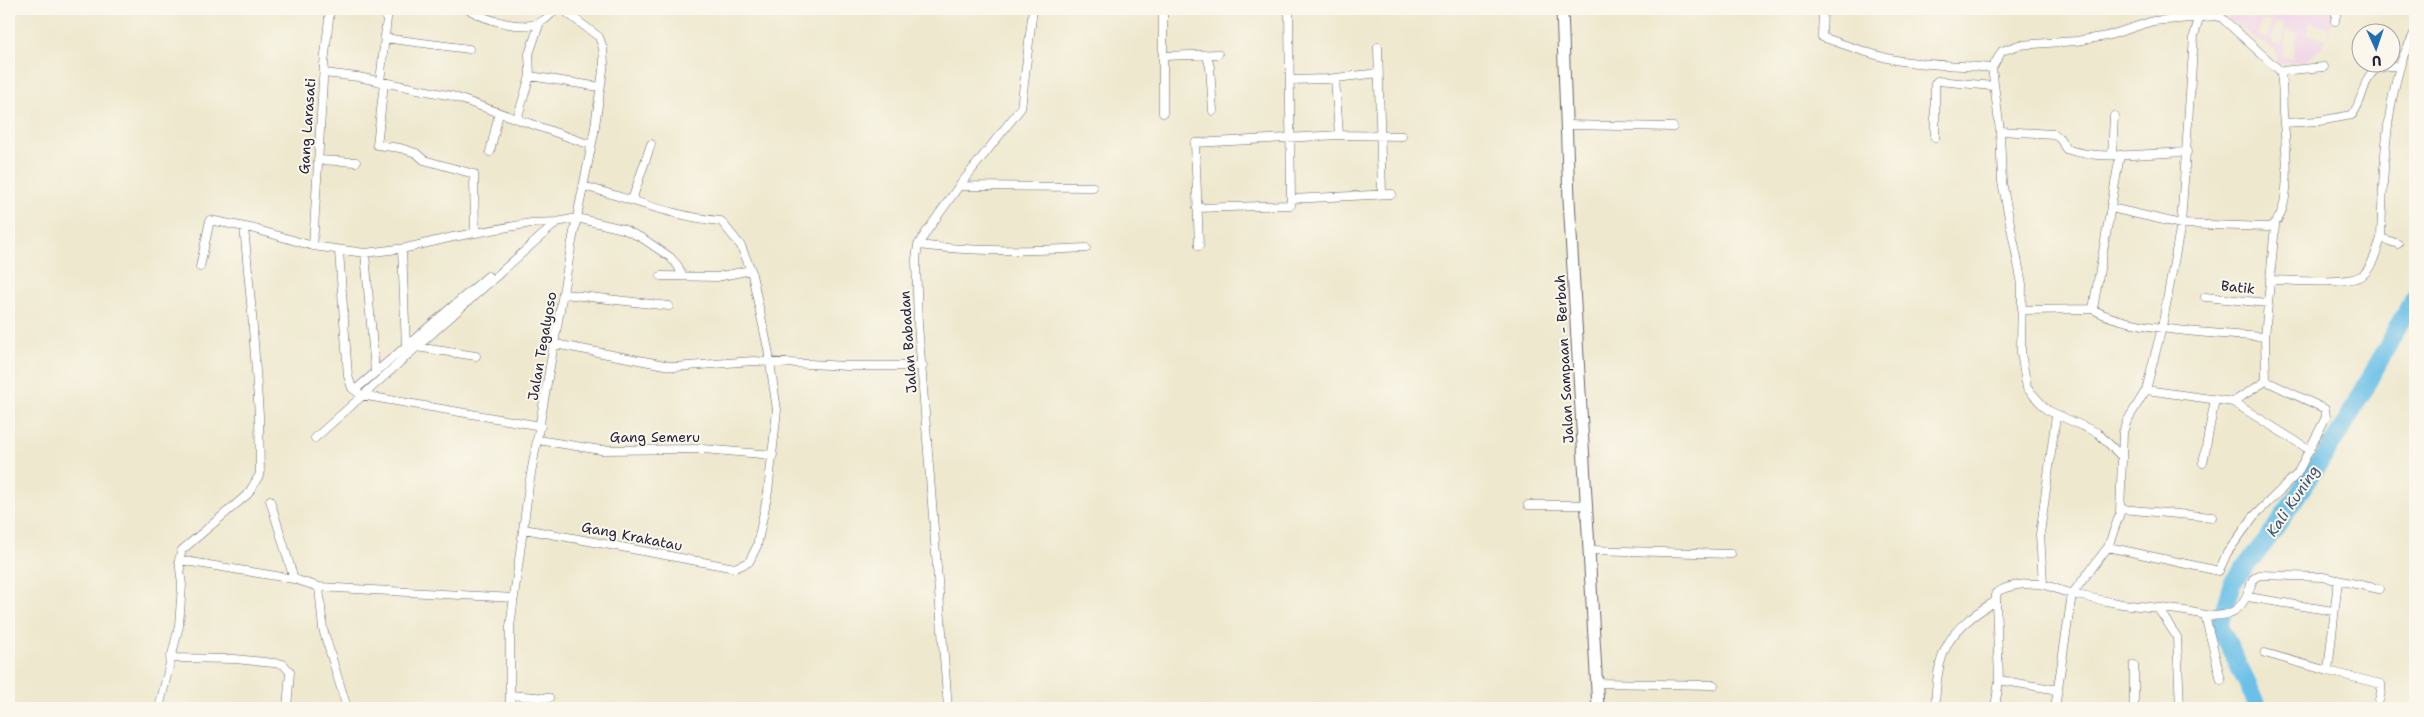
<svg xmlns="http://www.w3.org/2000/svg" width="2424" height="717" font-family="'Shantell Sans',sans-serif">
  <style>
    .built { fill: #efd0e6; fill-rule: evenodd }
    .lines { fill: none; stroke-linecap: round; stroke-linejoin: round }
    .river { stroke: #6bc0e8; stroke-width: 18 }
    .minor-casing { stroke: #69676e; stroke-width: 9 }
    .secondary-casing { stroke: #69676e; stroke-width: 13 }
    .minor { stroke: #fff; stroke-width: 8 }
    .secondary { stroke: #fff; stroke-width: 11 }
    .labels { text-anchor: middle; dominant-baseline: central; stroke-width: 4; stroke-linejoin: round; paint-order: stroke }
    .street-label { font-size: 14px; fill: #22223b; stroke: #fbf7ec }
    .water-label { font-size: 15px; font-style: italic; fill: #3c5978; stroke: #fbf7ec }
  </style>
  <rect width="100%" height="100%" fill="#fbf7ec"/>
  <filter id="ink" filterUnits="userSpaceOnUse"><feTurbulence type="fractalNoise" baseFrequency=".02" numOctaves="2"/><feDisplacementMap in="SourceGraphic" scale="10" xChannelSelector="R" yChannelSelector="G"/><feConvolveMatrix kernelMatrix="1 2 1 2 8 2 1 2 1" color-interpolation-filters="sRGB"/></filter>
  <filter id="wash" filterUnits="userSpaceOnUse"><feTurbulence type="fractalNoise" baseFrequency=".0096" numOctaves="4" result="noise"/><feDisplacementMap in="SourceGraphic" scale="20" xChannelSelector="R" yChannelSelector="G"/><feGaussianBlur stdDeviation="1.12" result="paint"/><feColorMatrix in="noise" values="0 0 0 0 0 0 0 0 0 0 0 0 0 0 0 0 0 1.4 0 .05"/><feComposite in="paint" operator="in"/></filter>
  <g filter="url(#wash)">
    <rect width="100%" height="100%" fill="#eee8ce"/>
    <path class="built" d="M 2224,9 L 2246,9 L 2246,18 L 2268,19 L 2269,9 L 2334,9 L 2334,18 L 2324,45 L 2306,61 L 2277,64 L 2276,50 L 2256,39 L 2224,15 ZM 2261,21 L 2270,22 L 2269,38 L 2259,37 ZM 2310,22 L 2329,27 L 2326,39 L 2307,34 ZM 2275,23 L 2285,25 L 2282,45 L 2272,44 ZM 2287,30 L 2298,33 L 2292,59 L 2282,56 Z"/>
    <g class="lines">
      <path class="river" d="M 2259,708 L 2219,625 L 2232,583 L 2267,540 L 2342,429 L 2415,296"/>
    </g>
  </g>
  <g filter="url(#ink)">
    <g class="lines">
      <defs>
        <path id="minor" d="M 468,9 C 485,20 527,33 544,20 C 549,17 552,12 556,9
          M 1163,9 L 1163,113
          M 1823,9 L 1822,37 C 1846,45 1871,55 1896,60 C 1928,66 1960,65 1992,68
          M 2335,21 L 2337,9
          M 540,22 L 529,54 L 530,76 L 517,119 L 591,145
          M 384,38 L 469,49
          M 1378,47 L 1382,194
          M 1164,56 L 1218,54
          M 1207,56 L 1210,67 L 1213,111
          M 2280,71 L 2324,67
          M 324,73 L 358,77 L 452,96 L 517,119
          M 530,76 L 600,87
          M 1335,78 L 1339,135
          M 1291,80 L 1327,79 L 1379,73
          M 380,82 L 388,9
          M 384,83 L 377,145 L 400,148 L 416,153 L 424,160 L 474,174 L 475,233
          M 2284,123 L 2319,121 L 2352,115 C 2371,89 2357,64 2400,66
          M 1567,125 L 1673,127
          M 2000,131 L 2002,182 L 2022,284 L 2021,353 L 2027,388 L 2047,410 L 2098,433 L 2121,456
          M 1935,138 L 1935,84 L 1937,81 L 1994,86
          M 490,152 L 499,113
          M 2112,155 L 2114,116
          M 318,160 L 356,162
          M 583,186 C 629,198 673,217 721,221 L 741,246 L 751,270 L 717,277 L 661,276
          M 959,186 L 1093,187
          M 1291,199 L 1392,194
          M 632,200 L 651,144
          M 1197,208 L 1291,205 L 1289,9
          M 2111,208 L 2181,224 L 2268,227 C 2296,218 2285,137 2283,113 C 2282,99 2284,84 2280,71 L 2222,18 L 2217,16 L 2153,21 L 2107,36 L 2076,41 L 2019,45 L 2002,51 L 1992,68 L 2000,131 L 2054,134 L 2059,137 L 2066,149 C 2100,161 2151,153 2187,152
          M 2398,244 L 2381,238 C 2383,180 2384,119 2401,63 C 2404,52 2411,42 2415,31
          M 918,245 C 975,252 1029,251 1086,248
          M 313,246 L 324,64 L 330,9
          M 1199,246 L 1195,143 L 1339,135 L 1402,136
          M 402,249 L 406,347
          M 339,251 L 348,376 L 352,388 L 361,395 L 541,426
          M 365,253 L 375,372
          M 200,267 L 210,220 L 255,229 L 313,246 L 365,253 L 406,248 L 453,237 L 531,223 L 557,222 L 577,218 L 623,229 L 642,238 L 670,257 L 678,266 L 682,275
          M 2271,280 C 2290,280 2351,286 2364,274 C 2373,266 2377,249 2381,238
          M 564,294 L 669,306
          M 2205,297 L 2268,303
          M 2093,309 L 2120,155
          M 2022,310 L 2093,309 C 2124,330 2224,334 2265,337
          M 555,344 L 675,367 L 753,361 L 847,366 L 923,366
          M 416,347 L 476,356
          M 355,390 L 488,276
          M 2146,390 L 2233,402 L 2310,450
          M 2233,402 L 2266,381 L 2265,337 L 2275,225
          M 315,438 L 557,222
          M 538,440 L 601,450 L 703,449 L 773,455
          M 2203,463 L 2215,399
          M 270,500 L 294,579
          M 1528,505 L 1586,505
          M 2121,509 L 2212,517
          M 524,529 L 735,568 L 749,562 L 757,546 L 768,492 L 777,410 L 768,349 L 751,270
          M 2108,547 L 2219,571 L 2227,553 L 2254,516 L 2297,474 L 2326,417 L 2325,409 L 2266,381
          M 1590,550 L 1731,554
          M 179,560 L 294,579 L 319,587 L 323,629 L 347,708
          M 2338,580 L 2328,671 L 2381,684 L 2381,692 L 2377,708
          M 2043,584 L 2040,534 L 2056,416
          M 319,587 L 514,598
          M 2248,597 L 2333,611
          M 2159,610 L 2177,637 L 2180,708
          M 2205,615 C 2235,619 2245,606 2253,579 L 2259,575 L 2323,577 L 2379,589
          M 2265,653 L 2328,671
          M 170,658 L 235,659 L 283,664 L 290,672 L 287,708
          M 2134,665 L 2134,708
          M 1999,680 L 2058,690
          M 1597,683 L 1714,685
          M 510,695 L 549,698
          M 159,708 L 179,626 L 182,585 L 179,560 L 182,550 L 248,494 L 260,474 L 259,415 L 252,314 L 244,227
          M 510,708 L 510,627 L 529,485 L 572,242 L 594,133 L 604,63 L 603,48 L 599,37 L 562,9
          M 948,708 L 918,324 L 916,259 L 918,245 L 927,231 L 959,186 L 1021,108 L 1033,9
          M 1935,708 C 1937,652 1946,630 1996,601 L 1996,593 C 2006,585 2031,582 2044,585 C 2054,587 2063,592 2073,594 C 2089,598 2106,601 2122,604 C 2150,608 2178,608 2205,615 L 2221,680
          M 1995,708 L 1999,680 L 1996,601
          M 2055,708 L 2072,594 L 2108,547 L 2120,513 L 2123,432 L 2127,421 L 2146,390 L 2162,327 L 2181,224 L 2194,36 L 2199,18"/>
        <path id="secondary" d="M 1562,9 L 1569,199 L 1598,708"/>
      </defs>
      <use href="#minor" class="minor-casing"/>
      <use href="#secondary" class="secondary-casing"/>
      <use href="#minor" class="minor"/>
      <use href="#secondary" class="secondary"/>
    </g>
  </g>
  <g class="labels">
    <g class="street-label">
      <text transform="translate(307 126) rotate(-86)">Gang Larasati</text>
      <text transform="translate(2238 287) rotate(6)">Batik</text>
      <text transform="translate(908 342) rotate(-94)">Jalan Babadan</text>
      <text transform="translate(542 346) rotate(-80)">Jalan Tegalyoso</text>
      <text transform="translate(1564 359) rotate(-93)">Jalan Sampaan - Berbah</text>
      <text x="655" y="437">Gang Semeru</text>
      <text transform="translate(632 536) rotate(11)">Gang Krakatau</text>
    </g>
    <g class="water-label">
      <text transform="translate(2293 501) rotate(-56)">Kali Kuning</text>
    </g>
  </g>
  <rect width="2424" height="717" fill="none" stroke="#fbf7ec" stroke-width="30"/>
  <g transform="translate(2376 48) rotate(177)"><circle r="24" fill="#fbf7ec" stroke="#a4a2a5"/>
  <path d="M0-4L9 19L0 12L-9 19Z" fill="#1f6fb2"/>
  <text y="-8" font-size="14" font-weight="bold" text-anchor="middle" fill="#22223b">U</text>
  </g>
</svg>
